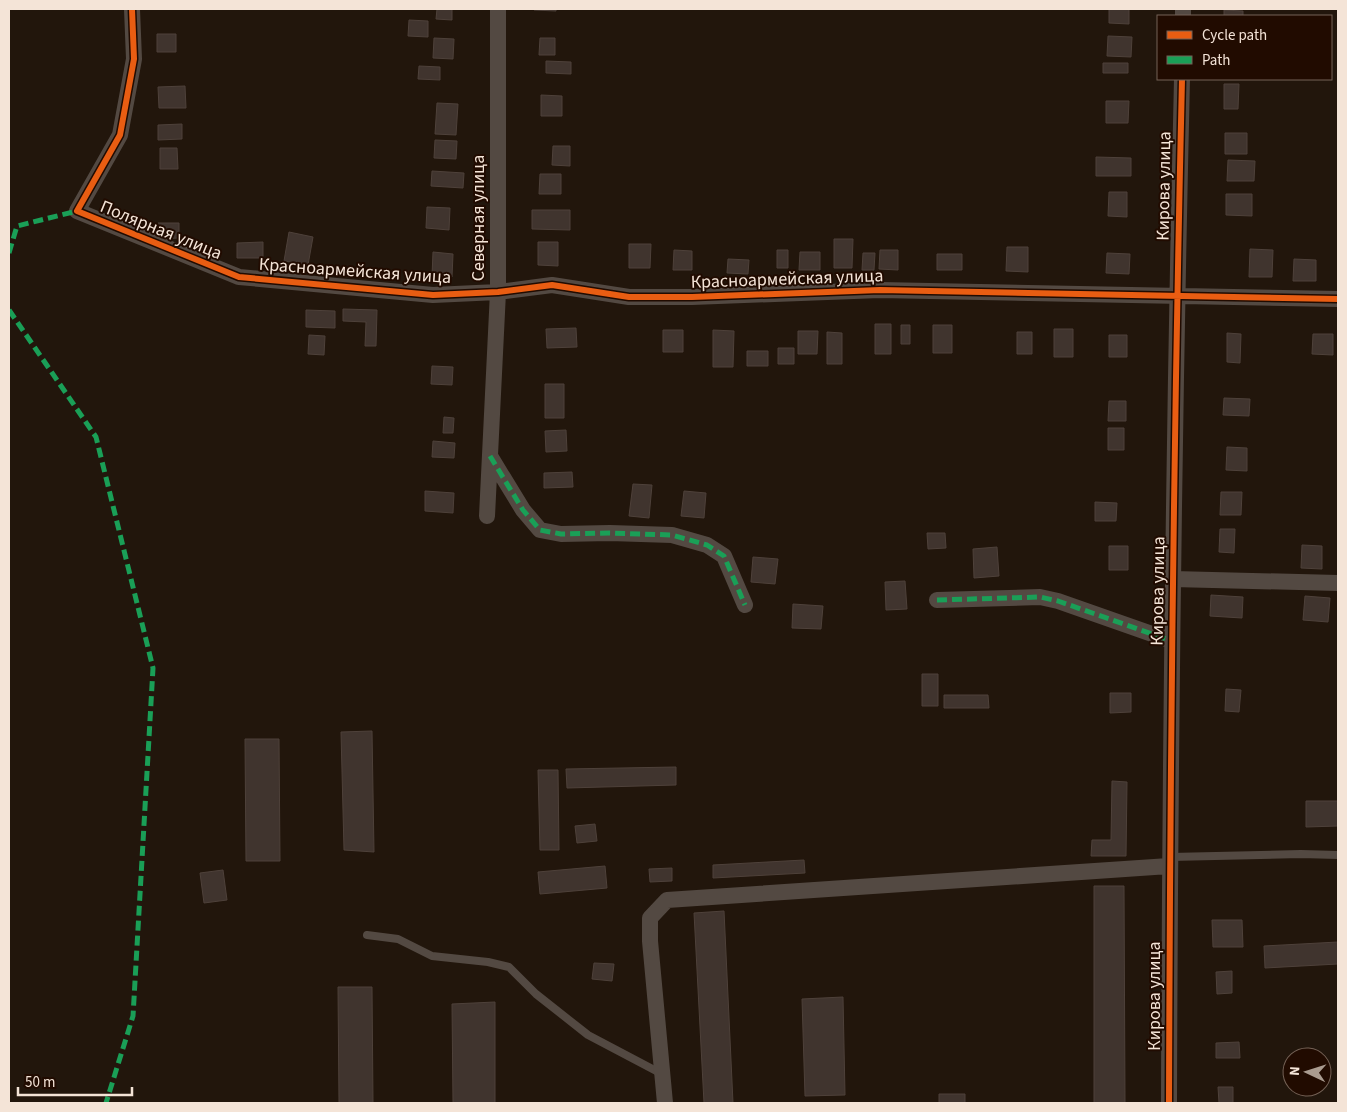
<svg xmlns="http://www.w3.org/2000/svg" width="1347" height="1112" font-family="'Source Sans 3',sans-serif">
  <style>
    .building { fill: #40342e; stroke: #4e413a }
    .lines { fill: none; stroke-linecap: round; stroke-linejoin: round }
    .lane { stroke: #534942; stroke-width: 8 }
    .street { stroke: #534942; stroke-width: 16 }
    .quiet { stroke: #1a9f57; stroke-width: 5; stroke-dasharray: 10 5; stroke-linecap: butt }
    .cycleway-casing { stroke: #210b00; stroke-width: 9 }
    .cycleway { stroke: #e95d12; stroke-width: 6 }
    .labels { text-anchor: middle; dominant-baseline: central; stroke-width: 4; stroke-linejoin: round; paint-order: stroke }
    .street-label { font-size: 18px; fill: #f4e4d7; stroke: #210b00 }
  </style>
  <rect width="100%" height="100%" fill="#22160c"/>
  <path class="building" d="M 437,9 L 452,9 L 452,20 L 436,19 Z
    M 534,9 L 556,9 L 556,11 L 534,10 Z
    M 1109,9 L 1129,9 L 1129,24 L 1109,23 Z
    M 1224,10 L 1243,11 L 1243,16 L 1224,16 Z
    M 409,20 L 428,21 L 428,37 L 408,36 Z
    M 157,34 L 176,34 L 176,52 L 157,52 Z
    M 1108,36 L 1132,37 L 1131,57 L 1107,56 Z
    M 434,38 L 454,39 L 453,59 L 433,58 Z
    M 540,38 L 555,38 L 555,55 L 539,55 Z
    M 546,61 L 571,62 L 571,74 L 546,73 Z
    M 1103,63 L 1128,63 L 1128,73 L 1103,73 Z
    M 419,66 L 440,67 L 440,80 L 418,79 Z
    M 1224,84 L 1239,84 L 1238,109 L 1224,109 Z
    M 185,86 L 186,108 L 159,108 L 158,87 Z
    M 541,95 L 562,96 L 562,116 L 541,116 Z
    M 1106,101 L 1129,101 L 1128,123 L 1106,123 Z
    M 437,103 L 458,104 L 456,135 L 435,134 Z
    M 182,124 L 182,139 L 158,140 L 158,125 Z
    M 1225,133 L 1247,133 L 1247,154 L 1225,154 Z
    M 435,140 L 457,141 L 456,159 L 434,158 Z
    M 553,146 L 570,146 L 570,166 L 552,165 Z
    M 160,148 L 177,148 L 178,169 L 160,169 Z
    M 1096,157 L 1131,158 L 1131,176 L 1096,176 Z
    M 1228,160 L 1255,161 L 1254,181 L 1227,181 Z
    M 432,171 L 464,173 L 463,188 L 431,186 Z
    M 540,174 L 561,174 L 561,194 L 539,194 Z
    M 1109,192 L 1127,192 L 1127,217 L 1108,216 Z
    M 1226,194 L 1252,194 L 1252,216 L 1226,215 Z
    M 427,207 L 450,208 L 449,230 L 426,228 Z
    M 532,210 L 570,210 L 570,230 L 532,229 Z
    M 158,223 L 179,223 L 179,238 L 158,239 Z
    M 289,232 L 313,237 L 308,265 L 284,261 Z
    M 834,239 L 853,239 L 852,268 L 834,268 Z
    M 263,242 L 263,258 L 237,258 L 237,243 Z
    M 538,242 L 558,242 L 558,266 L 538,265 Z
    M 629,244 L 651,244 L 650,268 L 629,268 Z
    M 1007,247 L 1028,247 L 1028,272 L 1006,271 Z
    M 1250,249 L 1273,250 L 1272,277 L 1249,277 Z
    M 674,250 L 692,251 L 692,270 L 673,270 Z
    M 777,250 L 788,250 L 788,268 L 777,268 Z
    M 880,250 L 898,250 L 898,270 L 879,269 Z
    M 433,252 L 453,254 L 452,277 L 432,276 Z
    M 800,252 L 820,252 L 820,270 L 799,270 Z
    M 863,253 L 875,253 L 874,270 L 862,270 Z
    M 1107,253 L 1130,254 L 1129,274 L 1106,273 Z
    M 937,254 L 962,254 L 962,270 L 937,270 Z
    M 728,259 L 749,260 L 748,274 L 727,273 Z
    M 1294,259 L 1316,260 L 1316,281 L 1293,281 Z
    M 343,309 L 377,310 L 376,346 L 365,346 L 366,322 L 343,321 Z
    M 306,310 L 335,311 L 335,328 L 306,327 Z
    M 875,324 L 891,324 L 891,354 L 875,354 Z
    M 901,325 L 910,325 L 910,344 L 901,344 Z
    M 933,325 L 952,325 L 952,353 L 933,353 Z
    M 576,328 L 577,347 L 547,348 L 546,329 Z
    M 1054,329 L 1073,329 L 1073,357 L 1054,357 Z
    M 663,330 L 683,330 L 683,352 L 663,352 Z
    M 713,330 L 734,331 L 733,367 L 713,367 Z
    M 798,331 L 818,331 L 817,354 L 798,354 Z
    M 827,332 L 842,333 L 842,364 L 827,364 Z
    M 1017,332 L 1032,332 L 1032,354 L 1017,354 Z
    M 1227,333 L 1241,334 L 1240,363 L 1227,362 Z
    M 1313,334 L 1333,334 L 1333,355 L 1312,354 Z
    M 309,335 L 325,336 L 324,355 L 308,354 Z
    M 1109,335 L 1127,335 L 1127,357 L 1109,357 Z
    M 778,348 L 794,348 L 794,364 L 778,364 Z
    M 747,351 L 768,351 L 768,366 L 747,366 Z
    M 432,366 L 453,367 L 452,385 L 431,384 Z
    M 545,384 L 564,384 L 564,418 L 545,418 Z
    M 1224,398 L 1250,399 L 1249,416 L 1223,415 Z
    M 1109,401 L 1126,401 L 1126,421 L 1108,421 Z
    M 444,417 L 454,418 L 453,433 L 443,433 Z
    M 1108,428 L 1124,428 L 1124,450 L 1108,450 Z
    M 566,430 L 567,451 L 546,452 L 545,431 Z
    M 433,441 L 455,443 L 454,458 L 432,457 Z
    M 1227,447 L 1247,448 L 1247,471 L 1226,470 Z
    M 572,472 L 573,487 L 544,488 L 544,473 Z
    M 633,484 L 652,485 L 649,518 L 629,516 Z
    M 425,491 L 454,493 L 453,513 L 425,511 Z
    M 684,491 L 706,493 L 704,518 L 681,516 Z
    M 1221,492 L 1242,492 L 1241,515 L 1220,515 Z
    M 1095,502 L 1117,503 L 1116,521 L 1095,521 Z
    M 1220,529 L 1235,529 L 1234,553 L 1219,552 Z
    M 927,533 L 945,533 L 946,548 L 928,549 Z
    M 1302,545 L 1322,546 L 1322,569 L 1301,568 Z
    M 1109,546 L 1128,546 L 1128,570 L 1109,570 Z
    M 997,547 L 999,576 L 974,578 L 973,549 Z
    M 753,557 L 778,559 L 775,584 L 751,582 Z
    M 905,581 L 907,609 L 886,610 L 885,582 Z
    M 1211,595 L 1243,597 L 1242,618 L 1210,616 Z
    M 1305,596 L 1330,598 L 1328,622 L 1303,620 Z
    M 793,604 L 823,606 L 821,629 L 792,628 Z
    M 922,674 L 938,674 L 938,706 L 922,706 Z
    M 1226,689 L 1241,690 L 1239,712 L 1225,711 Z
    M 1110,693 L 1131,693 L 1131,712 L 1110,713 Z
    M 944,695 L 988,695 L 989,708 L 944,708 Z
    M 372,731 L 374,852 L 344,850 L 341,732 Z
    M 245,739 L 279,739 L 280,861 L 246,861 Z
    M 676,767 L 676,785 L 567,788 L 566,769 Z
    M 538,770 L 558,770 L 559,850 L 540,850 Z
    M 1112,781 L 1127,782 L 1126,856 L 1091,856 L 1092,840 L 1111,840 Z
    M 1306,801 L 1338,801 L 1338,826 L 1306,827 Z
    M 595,824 L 597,841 L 577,843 L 575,826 Z
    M 804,860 L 805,873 L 713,878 L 713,865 Z
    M 605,866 L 607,888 L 540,894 L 538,872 Z
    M 672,868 L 672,881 L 650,882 L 649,869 Z
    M 223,870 L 227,900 L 204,903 L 200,873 Z
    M 1094,886 L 1124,886 L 1125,1103 L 1094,1103 Z
    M 724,911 L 733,1103 L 704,1103 L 694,913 Z
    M 1212,920 L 1242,920 L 1243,947 L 1213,947 Z
    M 1338,942 L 1338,964 L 1265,968 L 1264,946 Z
    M 594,963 L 614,964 L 612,981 L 592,979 Z
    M 1232,971 L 1232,993 L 1217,994 L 1216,972 Z
    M 338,987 L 372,987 L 373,1103 L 339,1103 Z
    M 843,997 L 845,1095 L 805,1096 L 802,999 Z
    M 495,1002 L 495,1103 L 453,1103 L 452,1004 Z
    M 1239,1042 L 1240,1058 L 1216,1058 L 1216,1043 Z
    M 1218,1087 L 1233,1087 L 1233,1103 L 1219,1103 Z
    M 939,1094 L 965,1094 L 965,1103 L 939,1103 Z"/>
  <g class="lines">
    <path class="lane" d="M 1170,857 L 1301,854 L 1338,855
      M 367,935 L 398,939 L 432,956 L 488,962 L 509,967 L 536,994 L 588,1035 L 662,1074"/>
    <path class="street" d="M 132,9 L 134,59 L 120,135 L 77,211 L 239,277 L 433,295 L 498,292 L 552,285 L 629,297 L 692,297 L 880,290 L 1338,299
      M 1183,16 L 1183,9
      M 490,456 L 523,510 L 540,530 L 561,534 L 610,533 L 672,535 L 707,545 L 724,556 L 745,605
      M 487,516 L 498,292 L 498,9
      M 1173,579 L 1338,583
      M 937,600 L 1040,597 L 1058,601 L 1172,641
      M 665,1103 L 650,941 L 650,918 L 667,900 L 1169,866
      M 1169,1103 C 1170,762 1174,420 1182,79"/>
    <path class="quiet" d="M 9,253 L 17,226 L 77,211
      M 9,310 L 96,437 L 153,668 L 133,1016 L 106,1103
      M 490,456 L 523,510 L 540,530 L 561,534 L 610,533 L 672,535 L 707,545 L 724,556 L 745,605
      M 937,600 L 1040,597 L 1058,601 L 1172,641"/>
    <defs>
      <path id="cycleway" d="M 132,9 L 134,59 L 120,135 L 77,211 L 239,277 L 433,295 L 498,292 L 552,285 L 629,297 L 692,297 L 880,290 L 1338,299
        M 1169,1103 C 1170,762 1174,420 1182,79"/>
    </defs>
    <use href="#cycleway" class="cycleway-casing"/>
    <use href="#cycleway" class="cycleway"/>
  </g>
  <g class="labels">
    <g class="street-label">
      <text transform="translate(1164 186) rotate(-89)">Кирова улица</text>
      <text transform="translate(478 218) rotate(-90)">Северная улица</text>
      <text transform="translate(161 230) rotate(22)">Полярная улица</text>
      <text transform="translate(355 271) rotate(4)">Красноармейская улица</text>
      <text transform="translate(787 279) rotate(-2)">Красноармейская улица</text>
      <text transform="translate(1158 591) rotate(-89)">Кирова улица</text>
      <text transform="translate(1154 996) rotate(-90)">Кирова улица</text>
    </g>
  </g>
  <rect width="1347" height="1112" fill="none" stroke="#f4e4d7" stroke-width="20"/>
  <rect x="1157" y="15" width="175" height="65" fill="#210b00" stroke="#756256"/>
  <rect x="1167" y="31" width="25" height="8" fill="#e95d12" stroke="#756256"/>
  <text x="1202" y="40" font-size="15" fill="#f4e4d7">Cycle path</text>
  <rect x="1167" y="56" width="25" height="8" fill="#1a9f57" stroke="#756256"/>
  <text x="1202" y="65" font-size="15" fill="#f4e4d7">Path</text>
  <g transform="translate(1307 1072) rotate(274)"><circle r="24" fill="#210b00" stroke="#756256"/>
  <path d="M0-4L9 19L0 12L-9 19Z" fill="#aa9c90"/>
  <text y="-8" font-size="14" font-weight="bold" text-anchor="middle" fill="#f4e4d7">N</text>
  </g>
  <path d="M18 1087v8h114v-8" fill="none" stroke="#f4e4d7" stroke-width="2.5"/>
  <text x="25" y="1087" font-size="15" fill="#f4e4d7" stroke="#210b00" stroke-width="4" paint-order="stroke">50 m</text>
</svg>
